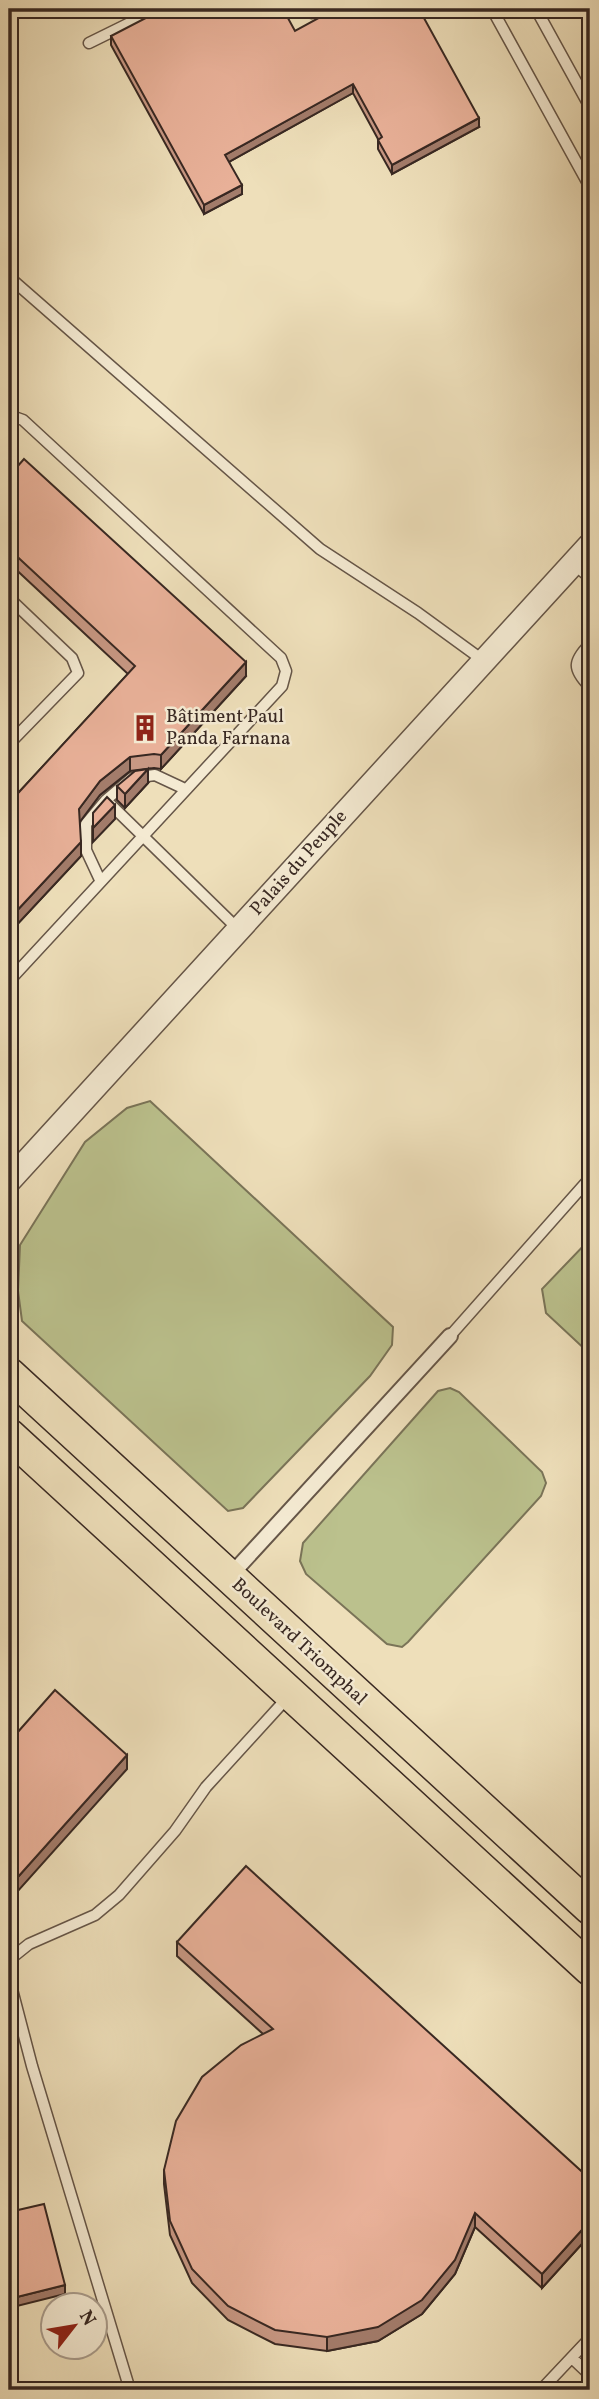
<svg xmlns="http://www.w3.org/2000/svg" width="599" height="2399" font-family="Vollkorn,serif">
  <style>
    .green { fill: #bbc18d; stroke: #7a7458; stroke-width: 2 }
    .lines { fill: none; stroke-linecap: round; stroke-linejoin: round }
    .service-casing { stroke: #665648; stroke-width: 13 }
    .pedestrian-casing { stroke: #665648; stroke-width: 18 }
    .tertiary-casing { stroke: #665648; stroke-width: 26 }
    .trunk-casing { stroke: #382822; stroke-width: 35 }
    .service { stroke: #f4ead2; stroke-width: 10 }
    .pedestrian { stroke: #f4ead2; stroke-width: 14 }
    .tertiary { stroke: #f4ead2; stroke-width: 23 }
    .trunk { stroke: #eedfba; stroke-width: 32 }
    .wall { fill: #c89884; stroke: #382822; stroke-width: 2 }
    .shaded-wall { fill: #a37c6b; stroke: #382822; stroke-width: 2 }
    .building { fill: #e9b199; stroke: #382822; stroke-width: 2 }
    .labels { text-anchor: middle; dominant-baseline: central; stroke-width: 5; stroke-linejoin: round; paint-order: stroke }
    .poi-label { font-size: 19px; fill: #382822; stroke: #f4ead2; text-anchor: start }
    .street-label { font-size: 19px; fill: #382822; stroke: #f4ead2 }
  </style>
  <rect width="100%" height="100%" fill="#eedfba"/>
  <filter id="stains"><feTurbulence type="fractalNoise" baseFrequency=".00286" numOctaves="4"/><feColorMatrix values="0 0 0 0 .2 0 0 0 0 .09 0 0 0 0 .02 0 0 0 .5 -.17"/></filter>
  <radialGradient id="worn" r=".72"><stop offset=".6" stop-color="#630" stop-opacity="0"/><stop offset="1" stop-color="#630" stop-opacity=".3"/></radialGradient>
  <path class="green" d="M 150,1101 L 393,1327 L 392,1345 L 370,1376 L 243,1508 L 228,1511 L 22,1321 L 18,1291 L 20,1245 L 85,1142 L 127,1108 Z
    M 590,1239 L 590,1354 L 546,1313 L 542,1289 Z
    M 450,1388 L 459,1392 L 542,1472 L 546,1483 L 541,1496 L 408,1642 L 402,1647 L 387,1644 L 306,1574 L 300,1561 L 303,1543 L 438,1391 Z"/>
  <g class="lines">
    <defs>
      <path id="service" d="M 296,9 L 312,13 L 323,9
        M 492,9 L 590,187
        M 536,9 L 590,107
        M 89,43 L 158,9
        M 9,277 L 320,549 L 418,613 L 484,661
        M 9,415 L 23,420 L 281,658 L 286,671 L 282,686 L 9,981
        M 573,563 L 590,578
        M 9,598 L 72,658 L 78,673 L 9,744
        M 590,644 C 573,661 572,669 590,687
        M 106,800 L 238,929
        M 100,880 L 86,850 L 86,824 L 106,800 L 132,778 L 155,775 L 185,789
        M 450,1336 L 590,1178
        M 9,1960 L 29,1944 L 95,1915 L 119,1895 L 175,1831 L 206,1787 L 288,1697
        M 9,1978 L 32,2066 L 130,2390
        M 572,2358 L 590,2375
        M 541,2390 L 590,2338"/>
      <path id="pedestrian" d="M 229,1577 L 450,1336"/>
      <path id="tertiary" d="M 9,1181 L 590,545"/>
      <path id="trunk" d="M 9,1374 L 590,1908
        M 9,1435 L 590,1969"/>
    </defs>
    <use href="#service" class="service-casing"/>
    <use href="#pedestrian" class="pedestrian-casing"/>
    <use href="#tertiary" class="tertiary-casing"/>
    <use href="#trunk" class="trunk-casing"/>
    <use href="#service" class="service"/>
    <use href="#pedestrian" class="pedestrian"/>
    <use href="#tertiary" class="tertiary"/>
    <use href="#trunk" class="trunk"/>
  </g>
  <path class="wall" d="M 295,31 L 479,127 L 392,174 L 378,149 L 378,139 L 353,93 L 229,162 L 242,194 L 204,214 L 111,45 L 111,36 Z
    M 9,476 L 246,676 L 161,769 L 154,768 L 130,771 L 100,795 L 79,822 L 81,856 L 12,930 L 9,926 L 9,803 L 128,674 L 9,563 Z
    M 148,783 L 125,808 L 117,800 L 117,786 Z
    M 177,1942 L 590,2179 L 590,2235 L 542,2288 L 475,2227 L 455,2274 L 422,2314 L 378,2341 L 327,2351 L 275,2344 L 228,2320 L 192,2283 L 170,2235 L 164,2184 L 164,2170 L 263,2034 L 177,1956 Z"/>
  <path class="shaded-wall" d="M 353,84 L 353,93 L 225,164 L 225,155 Z
    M 479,118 L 479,127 L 392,174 L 392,165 Z
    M 242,185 L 242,194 L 204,214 L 204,205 Z
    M 246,662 L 246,676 L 161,769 L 161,755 Z
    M 130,757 L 130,771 L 100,795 L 79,823 L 79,809 L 100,781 Z
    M 148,769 L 148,783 L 125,808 L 125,794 Z
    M 115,805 L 115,819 L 93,842 L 93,828 Z
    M 81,842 L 81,856 L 12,930 L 12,916 Z
    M 127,1755 L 127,1769 L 9,1901 L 9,1887 Z
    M 475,2213 L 475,2227 L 455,2274 L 422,2314 L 378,2341 L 327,2351 L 327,2337 Z
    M 590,2221 L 590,2235 L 542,2288 L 542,2274 Z
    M 65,2285 L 65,2294 L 9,2308 L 9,2299 Z"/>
  <path class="building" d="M 163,9 L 283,9 L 295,31 L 335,9 L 419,9 L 479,118 L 392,165 L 378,140 L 382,137 L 353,84 L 225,155 L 242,185 L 204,205 L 111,36 Z
    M 24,459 L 246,662 L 161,755 L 154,754 L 130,757 L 100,781 L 79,809 L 81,842 L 12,916 L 9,912 L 9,803 L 135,666 L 9,549 L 9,476 Z
    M 148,769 L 125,794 L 117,786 L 135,771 Z
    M 107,797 L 115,805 L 93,828 L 93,813 Z
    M 55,1690 L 127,1755 L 9,1887 L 9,1742 Z
    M 246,1866 L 590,2179 L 590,2221 L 542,2274 L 475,2213 L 455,2260 L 422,2300 L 378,2327 L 327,2337 L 275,2330 L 228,2306 L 192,2269 L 170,2221 L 164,2170 L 176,2121 L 202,2077 L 241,2045 L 273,2029 L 177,1942 Z
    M 9,2174 L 18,2210 L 44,2204 L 65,2285 L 9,2299 Z"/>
  <defs>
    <symbol id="building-bare" viewBox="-9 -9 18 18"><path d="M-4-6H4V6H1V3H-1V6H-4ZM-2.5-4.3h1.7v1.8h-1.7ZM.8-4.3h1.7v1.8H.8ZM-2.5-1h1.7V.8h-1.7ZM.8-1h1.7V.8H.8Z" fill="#8f2418" stroke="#f4ead2" stroke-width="2.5" paint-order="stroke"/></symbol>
  </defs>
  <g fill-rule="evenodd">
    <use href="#building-bare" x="126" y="709" width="38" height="38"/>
  </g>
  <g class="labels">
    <g class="poi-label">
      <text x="166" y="717">Bâtiment Paul<tspan x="166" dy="22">Panda Farnana</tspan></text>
    </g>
    <g class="street-label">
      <text transform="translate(299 863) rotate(-48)">Palais du Peuple</text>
      <text transform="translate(299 1642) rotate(43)">Boulevard Triomphal</text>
    </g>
  </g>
  <rect width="599" height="2399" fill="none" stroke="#eedfba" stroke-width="35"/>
  <rect x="10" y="10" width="578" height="2378" fill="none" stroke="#382822" stroke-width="3.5"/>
  <rect x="18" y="18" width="564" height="2364" fill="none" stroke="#382822" stroke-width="2"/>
  <g transform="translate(74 2326) rotate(59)"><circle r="33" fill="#f4ead2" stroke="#a99c8c" stroke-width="2"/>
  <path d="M0-5L12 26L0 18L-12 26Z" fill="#8f2418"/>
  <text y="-10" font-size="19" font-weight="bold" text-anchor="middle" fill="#382822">N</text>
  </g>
  <rect width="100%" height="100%" filter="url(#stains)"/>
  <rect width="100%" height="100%" fill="url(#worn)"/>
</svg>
